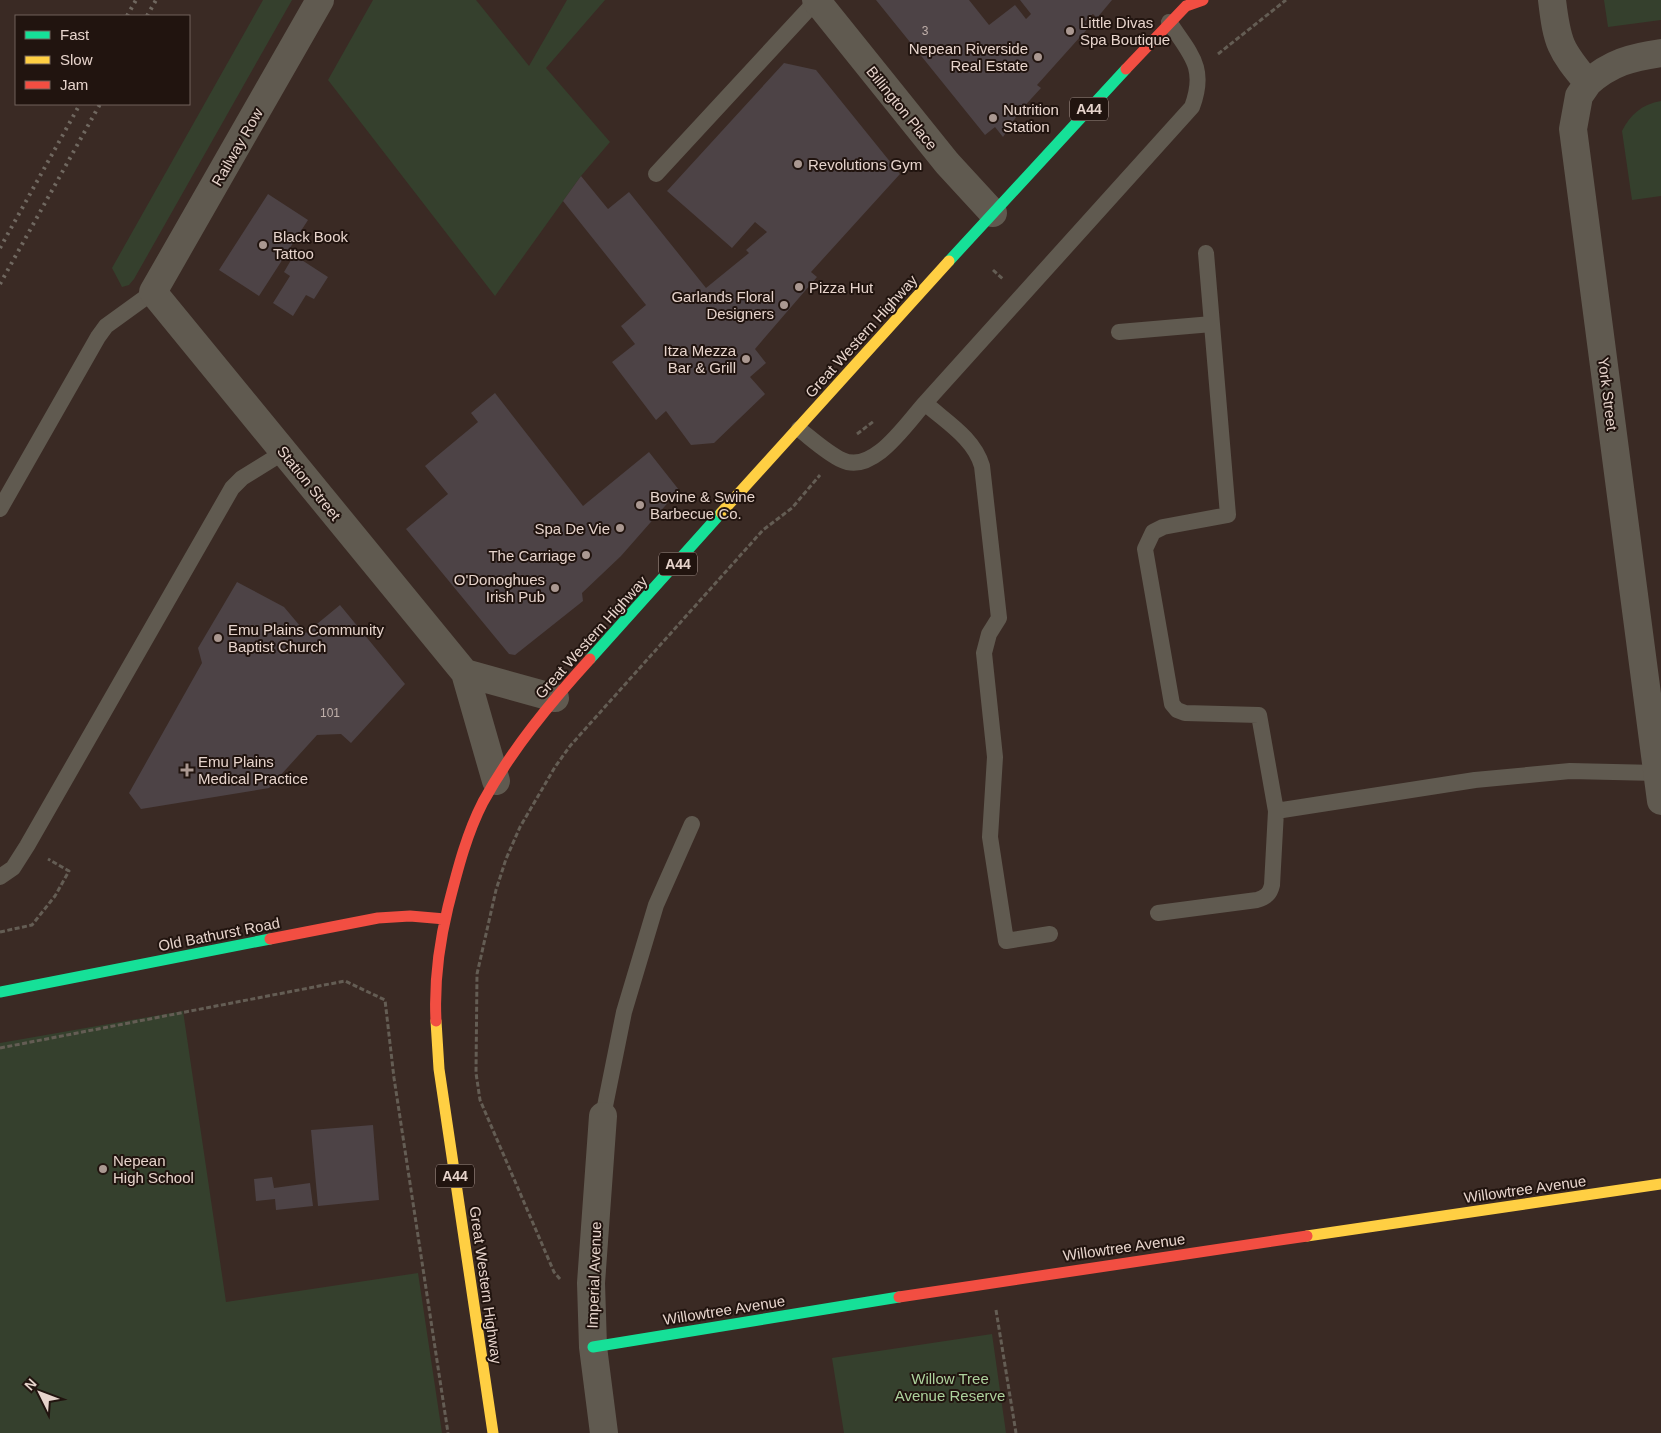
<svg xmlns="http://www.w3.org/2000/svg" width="1661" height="1433" font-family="Arial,sans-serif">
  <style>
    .green { fill: #35402d }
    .building { fill: #4d4346 }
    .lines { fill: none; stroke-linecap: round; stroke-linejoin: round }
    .path { stroke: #645d54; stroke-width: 3; stroke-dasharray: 5 2.5; stroke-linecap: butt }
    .lane { stroke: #605a50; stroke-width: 16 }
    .street { stroke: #605a50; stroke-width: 28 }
    .fast { stroke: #16e098; stroke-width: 11 }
    .slow { stroke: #ffcf43; stroke-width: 11 }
    .jam { stroke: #f24e42; stroke-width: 11 }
    .rail { stroke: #706860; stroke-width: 4; stroke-dasharray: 2.5 5; stroke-linecap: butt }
    .poi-dot { fill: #aa9891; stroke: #21140f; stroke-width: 2 }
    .labels { text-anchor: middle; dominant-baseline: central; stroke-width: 4; stroke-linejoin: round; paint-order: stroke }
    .number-label { font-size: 12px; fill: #c0b0aa }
    .shield { fill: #21140f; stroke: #ac9a93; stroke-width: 1 }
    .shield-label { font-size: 14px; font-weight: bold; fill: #e7d4cc }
    .poi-label { font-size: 15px; fill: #e7d4cc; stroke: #21140f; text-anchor: start }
    .street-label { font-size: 15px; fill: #e7d4cc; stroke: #21140f }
    .park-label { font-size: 15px; fill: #add29d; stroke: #21140f }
  </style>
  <rect width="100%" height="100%" fill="#3a2a24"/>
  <path class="green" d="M 263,0 L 292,0 L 134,279 L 129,285 L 122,287 L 112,268 Z
    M 373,0 L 476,0 L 529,66 L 567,0 L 605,0 L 546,68 L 610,142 L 581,176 L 495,296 L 328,80 Z
    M 1604,0 L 1661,0 L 1661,20 L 1608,27 Z
    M 1661,101 L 1661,196 L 1632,200 L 1622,131 C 1630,115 1642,104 1661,101 Z
    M 183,1011 L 226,1302 L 418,1273 L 442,1433 L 0,1433 L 0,1043 Z
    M 992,1334 L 1006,1433 L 844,1433 L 832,1358 Z"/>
  <path class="building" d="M 876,0 L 969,0 L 989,25 L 1015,5 L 1026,19 L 1031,14 L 1020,0 L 1112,0 L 1097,18 L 1093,14 L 1084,22 L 1089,27 L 1037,85 L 1041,88 L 1020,111 L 1003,137 L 995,127 L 985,135 Z
    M 784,63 L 816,70 L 900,174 L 811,272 L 817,277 L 755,349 L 766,363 L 750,377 L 765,394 L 714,443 L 691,445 L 666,411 L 656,420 L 612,362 L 635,344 L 621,326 L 646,305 L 563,201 L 581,176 L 608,209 L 629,192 L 706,288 L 749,253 L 746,250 L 767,232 L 755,222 L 732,248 L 667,191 Z
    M 268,194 L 308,220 L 259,296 L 219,270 Z
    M 294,255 L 328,277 L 314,299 L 306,295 L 293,316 L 273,303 L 290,276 L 284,272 Z
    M 495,393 L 583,506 L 649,452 L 679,490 L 621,556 L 582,593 L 583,601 L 515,655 L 509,654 L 406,529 L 448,494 L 425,466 L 478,422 L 471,413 Z
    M 237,582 L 284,607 L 306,633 L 340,605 L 405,684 L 351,743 L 341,734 L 317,735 L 269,788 L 141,809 L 129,793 L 202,663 L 198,648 Z
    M 373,1125 L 379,1200 L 318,1206 L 311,1130 Z
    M 272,1177 L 274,1188 L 310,1183 L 313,1206 L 276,1210 L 275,1199 L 256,1201 L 254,1179 Z"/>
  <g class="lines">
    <path class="path" d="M 1218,54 L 1286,0
      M 993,270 L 1004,280
      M 857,434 L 874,421
      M 0,932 L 32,925 L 55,896 L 69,871 L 48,859
      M 0,1048 L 345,981 L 385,1000 L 394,1078 L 448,1433
      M 560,1279 L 554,1272 L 480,1100 L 476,1073 L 477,974 L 496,890 L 506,859 L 520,827 L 555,767 L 570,746 L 763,530 L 792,508 L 820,475
      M 996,1310 L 1016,1433"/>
    <path class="lane" d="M 656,174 L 816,1
      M 1206,253 L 1228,515 L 1163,527 L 1153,532 L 1145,549 L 1172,704 L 1177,710 L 1185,713 L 1259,715 L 1276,811 L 1475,780 L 1570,771 L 1657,773
      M 1119,332 L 1212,324
      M 925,403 C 946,422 974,438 982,466 L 999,618 L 989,634 L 984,653 L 995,757 L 990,837 L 1006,941 L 1050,934
      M 799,429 C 812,439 827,453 842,460 C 873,475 906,424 925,403 L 1192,107 C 1207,67 1190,54 1169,22
      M 0,509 L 98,337 L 106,326 L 153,292
      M 0,877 L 13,868 L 27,846 L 232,488 L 242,478 L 284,452
      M 1158,913 L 1257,900 C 1266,897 1270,894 1272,885 L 1276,811
      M 603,1116 L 624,1012 L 656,905 L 692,824"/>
    <path class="street" d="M 320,0 L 153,292 L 465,673 L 496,781
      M 816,0 L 947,163 L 993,213
      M 1552,0 C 1557,43 1560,50 1588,83 L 1579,96 L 1573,129 L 1661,801
      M 1588,83 C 1610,63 1632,57 1661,53
      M 465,673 L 555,698
      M 603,1116 L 591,1283 L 593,1347 L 604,1433"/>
    <path class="fast" d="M 949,261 L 1126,69
      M 590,659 L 721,513
      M 0,992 L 270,939
      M 593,1347 L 899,1297"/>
    <path class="slow" d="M 721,513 L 949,261
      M 436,1021 L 439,1069 L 493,1433
      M 1307,1236 L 1661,1184"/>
    <path class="jam" d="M 1126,69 L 1186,6 L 1203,0
      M 270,939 L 378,918 L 410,916 L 445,919
      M 436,1021 C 434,982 439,944 448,907 C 457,872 466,835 483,802 C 512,749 550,703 590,659
      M 899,1297 L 1307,1236"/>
    <path class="rail" d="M 127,16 L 136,0
      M 147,16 L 156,0
      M 0,248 L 80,104
      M 0,284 L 100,104"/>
  </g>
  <g class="poi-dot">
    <circle cx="1070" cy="31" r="5"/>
    <circle cx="1038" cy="57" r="5"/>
    <circle cx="993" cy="118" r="5"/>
    <circle cx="798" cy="164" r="5"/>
    <circle cx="263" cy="245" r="5"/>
    <circle cx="799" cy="287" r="5"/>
    <circle cx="784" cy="305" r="5"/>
    <circle cx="746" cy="359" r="5"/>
    <circle cx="640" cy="505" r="5"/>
    <circle cx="620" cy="528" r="5"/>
    <circle cx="586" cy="555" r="5"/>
    <circle cx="555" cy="588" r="5"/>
    <circle cx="218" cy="638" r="5"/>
    <path d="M184.5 762.5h5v5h5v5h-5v5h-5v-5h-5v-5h5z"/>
    <circle cx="103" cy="1169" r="5"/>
  </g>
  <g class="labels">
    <g class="number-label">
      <text x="925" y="31">3</text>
      <text x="330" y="713">101</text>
    </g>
    <g class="shield">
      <rect x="1070" y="97.5" width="38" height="23" rx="4"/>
      <rect x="659" y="552.5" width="38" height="23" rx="4"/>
      <rect x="436" y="1164.5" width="38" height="23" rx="4"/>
    </g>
    <g class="shield-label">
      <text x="1089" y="109">A44</text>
      <text x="678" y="564">A44</text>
      <text x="455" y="1176">A44</text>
    </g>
    <g class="poi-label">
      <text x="1080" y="22">Little Divas<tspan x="1080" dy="17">Spa Boutique</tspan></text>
      <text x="1028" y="48" text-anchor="end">Nepean Riverside<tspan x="1028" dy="17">Real Estate</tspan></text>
      <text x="1003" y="109">Nutrition<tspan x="1003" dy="17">Station</tspan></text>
      <text x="808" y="164">Revolutions Gym</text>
      <text x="273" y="236">Black Book<tspan x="273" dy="17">Tattoo</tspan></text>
      <text x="809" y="287">Pizza Hut</text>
      <text x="774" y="296" text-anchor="end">Garlands Floral<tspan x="774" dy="17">Designers</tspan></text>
      <text x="736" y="350" text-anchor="end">Itza Mezza<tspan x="736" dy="17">Bar &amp; Grill</tspan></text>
      <text x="650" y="496">Bovine &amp; Swine<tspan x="650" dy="17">Barbecue Co.</tspan></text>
      <text x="610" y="528" text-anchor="end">Spa De Vie</text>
      <text x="576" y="555" text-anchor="end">The Carriage</text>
      <text x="545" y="579" text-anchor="end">O'Donoghues<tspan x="545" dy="17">Irish Pub</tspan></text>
      <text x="228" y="629">Emu Plains Community<tspan x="228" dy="17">Baptist Church</tspan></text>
      <text x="198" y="761">Emu Plains<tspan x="198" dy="17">Medical Practice</tspan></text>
      <text x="113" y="1160">Nepean<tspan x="113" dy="17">High School</tspan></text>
    </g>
    <g class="street-label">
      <text transform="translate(902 108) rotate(51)">Billington Place</text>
      <text transform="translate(237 147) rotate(-60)">Railway Row</text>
      <text transform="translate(861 336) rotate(-48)">Great Western Highway</text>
      <text transform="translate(1608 394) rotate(83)">York Street</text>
      <text transform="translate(309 483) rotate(51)">Station Street</text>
      <text transform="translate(591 637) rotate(-48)">Great Western Highway</text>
      <text transform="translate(219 934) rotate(-11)">Old Bathurst Road</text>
      <text transform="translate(1525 1189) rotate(-8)">Willowtree Avenue</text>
      <text transform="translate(1124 1247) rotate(-8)">Willowtree Avenue</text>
      <text transform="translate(594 1275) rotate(-88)">Imperial Avenue</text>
      <text transform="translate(486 1285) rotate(82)">Great Western Highway</text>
      <text transform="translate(724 1310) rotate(-9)">Willowtree Avenue</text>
    </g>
    <g class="park-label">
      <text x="950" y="1378">Willow Tree<tspan x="950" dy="17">Avenue Reserve</tspan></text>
    </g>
  </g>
  <rect x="15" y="15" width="175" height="90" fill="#21140f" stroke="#70615b"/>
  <rect x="25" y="31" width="25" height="8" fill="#16e098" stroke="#70615b"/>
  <text x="60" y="40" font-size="15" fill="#e7d4cc">Fast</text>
  <rect x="25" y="56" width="25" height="8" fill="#ffcf43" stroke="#70615b"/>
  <text x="60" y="65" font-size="15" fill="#e7d4cc">Slow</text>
  <rect x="25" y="81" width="25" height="8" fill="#f24e42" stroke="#70615b"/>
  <text x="60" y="90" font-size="15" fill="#e7d4cc">Jam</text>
  <g transform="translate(40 1393) rotate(312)" stroke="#21140f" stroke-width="4" paint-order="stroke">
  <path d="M0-4L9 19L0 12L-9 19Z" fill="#e7d4cc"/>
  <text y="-8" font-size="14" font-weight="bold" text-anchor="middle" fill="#e7d4cc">N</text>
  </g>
</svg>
